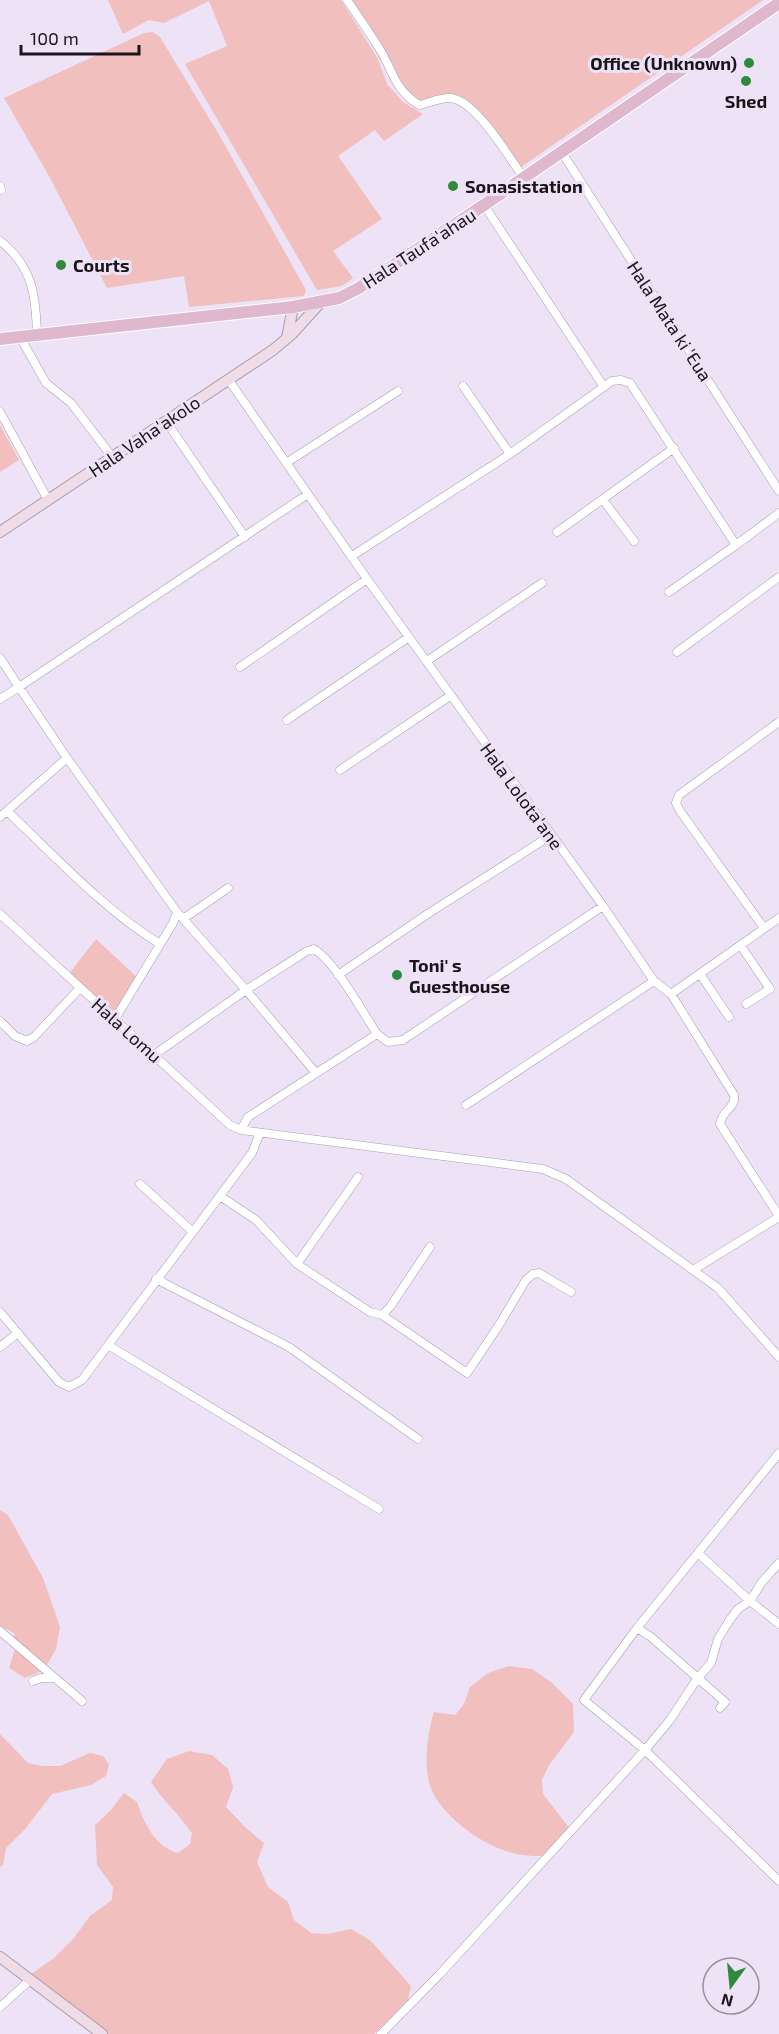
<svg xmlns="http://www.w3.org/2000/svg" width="779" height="2034" font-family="'Exo 2',sans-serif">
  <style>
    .green { fill: #f1bfbe }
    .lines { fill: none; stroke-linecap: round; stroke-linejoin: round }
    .street-casing { stroke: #a89db0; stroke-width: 9 }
    .secondary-casing { stroke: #a89db0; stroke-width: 12 }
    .primary-casing { stroke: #fff; stroke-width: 14 }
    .street { stroke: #fff; stroke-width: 8 }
    .secondary { stroke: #f0dce7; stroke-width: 10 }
    .primary { stroke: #e0b8ce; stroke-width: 12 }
    .poi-dot { fill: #308a3b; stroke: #eee2f6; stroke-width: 2 }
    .labels { text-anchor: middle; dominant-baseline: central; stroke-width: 6; stroke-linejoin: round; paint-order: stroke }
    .poi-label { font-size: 18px; font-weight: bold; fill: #19151b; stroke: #eee2f6; text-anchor: start }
    .street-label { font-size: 18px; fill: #19151b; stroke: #eee2f6 }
  </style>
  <rect width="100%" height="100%" fill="#eee2f6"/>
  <path class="green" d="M 108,0 L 341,0 L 378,59 L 387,84 L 403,102 L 423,114 L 384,141 L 375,130 L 338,156 L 382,219 L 333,251 L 353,278 L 342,286 L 317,290 L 185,64 L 227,46 L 209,1 L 164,23 L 149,20 L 123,34 Z
    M 350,0 L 763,0 L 521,167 C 508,149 478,100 457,95 C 445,92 431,98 421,101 L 408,94 L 398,82 Z
    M 153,32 L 160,37 L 221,138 L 306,290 L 304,296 L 189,307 L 184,276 L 107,288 L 49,176 L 4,98 L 144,33 Z
    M 0,425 L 19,460 L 0,472 Z
    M 96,939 L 138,978 L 115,1014 L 68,975 Z
    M 0,1510 L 8,1515 L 43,1578 L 60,1627 L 56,1649 L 44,1670 L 25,1678 L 9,1668 L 15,1649 L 14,1633 L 0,1626 Z
    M 509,1666 L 532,1669 L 551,1682 L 573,1704 L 574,1732 L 549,1765 L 542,1780 L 543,1794 L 570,1829 L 545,1856 C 538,1856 530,1856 522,1855 C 491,1851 448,1822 433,1793 C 422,1772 427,1734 434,1712 L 455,1715 L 464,1704 L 470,1687 L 488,1673 Z
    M 0,1734 L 28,1763 L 42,1766 L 60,1766 L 90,1753 L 103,1756 L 109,1765 L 106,1776 L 91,1785 L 52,1794 L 25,1829 L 6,1848 L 3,1865 L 0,1867 Z
    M 189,1751 L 212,1755 L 228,1769 L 233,1787 L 226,1807 L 246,1828 L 264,1843 L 257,1862 L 268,1887 L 288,1902 L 294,1920 L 311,1933 L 328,1934 L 351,1929 L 371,1941 L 411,1986 L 408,2000 L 374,2034 L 109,2034 L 28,1976 L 54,1958 L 74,1938 L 90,1916 L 112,1900 L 113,1887 L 97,1865 L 95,1825 L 111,1810 L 124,1793 L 137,1802 C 144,1823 155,1847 178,1853 L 190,1844 L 192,1833 C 179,1814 163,1801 151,1782 L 167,1759 Z"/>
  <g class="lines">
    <defs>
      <path id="street" d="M 347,0 C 358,16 369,32 379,48 C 394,72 393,88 419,105 C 429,103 441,97 451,98 C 476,101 509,157 523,177
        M 561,151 L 779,491
        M 0,186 L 1,190
        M 484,205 L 604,387
        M 0,241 C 33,266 36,297 37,335
        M 20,337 L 46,383 L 71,403 L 113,458
        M 228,379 L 367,579 L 603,906 L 654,981 L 671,994 L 734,1095 C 736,1109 723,1108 720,1124 L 779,1216
        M 463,386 L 510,454
        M 0,412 L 48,500
        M 166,421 L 245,537
        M 286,463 L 398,391
        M 308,494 L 19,687 L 67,758 L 177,912 L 246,990 L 307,951 L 314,949 C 336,963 362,1011 377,1034
        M 603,500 L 634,541
        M 557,532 L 674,448
        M 352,556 L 510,454 L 612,381 L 621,380 L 630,383 L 736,545 L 779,513
        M 669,592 L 736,545
        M 677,652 L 779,577
        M 0,658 L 19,687 L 0,699
        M 427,661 L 542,583
        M 240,667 L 367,579
        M 287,720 L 409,637
        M 340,770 L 450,696
        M 7,811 C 56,857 103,909 160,944
        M 0,817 L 67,758
        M 0,914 L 230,1125 L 241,1130 L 543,1169 L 566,1179 L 718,1288 L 779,1357
        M 183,919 L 228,888
        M 764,928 L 680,811 L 676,803 L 679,795 L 779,722
        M 741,946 L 770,989 L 746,1004
        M 700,974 L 729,1017
        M 338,975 L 429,913 L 550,836
        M 671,994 L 779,918
        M 115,1019 L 173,923 L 177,912
        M 0,1021 L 15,1036 L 27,1041 L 34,1037 L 80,988
        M 154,1055 L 246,990 L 316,1073
        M 466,1105 L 654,981
        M 241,1130 L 248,1117 L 377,1034 L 388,1042 L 403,1040 L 603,906
        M 140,1184 L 193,1232
        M 220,1196 L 256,1220 L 297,1264 L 370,1312 L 382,1315 L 390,1307 L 430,1247
        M 297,1264 L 358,1177
        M 695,1269 L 779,1217
        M 156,1279 L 289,1347 L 418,1439
        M 0,1312 L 59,1382 L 69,1387 L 82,1380 L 252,1153 L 260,1133
        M 382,1315 L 467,1373 L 499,1325 L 526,1280 L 533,1274 L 539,1273 L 571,1292
        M 108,1345 L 379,1509
        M 0,1347 L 18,1333
        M 699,1554 L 750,1601 L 779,1624
        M 637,1628 L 779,1453
        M 0,1631 L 82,1701
        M 33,1681 L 41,1678 L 53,1678
        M 720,1708 L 725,1702 L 651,1637 L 637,1628 L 584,1700 L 645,1750 L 779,1881
        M 0,2007 L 29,1981
        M 381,2034 L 439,1975 L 645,1750 L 670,1720 L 697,1679 L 711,1663 L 718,1639 L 729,1621 L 738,1609 L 750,1601 L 762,1582 L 779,1563"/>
      <path id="secondary" d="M 287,338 L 293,307
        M 0,532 L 273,350 L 292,334 L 320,303
        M 0,1957 L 102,2034"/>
      <path id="primary" d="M 0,339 L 293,307 L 339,298 L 359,288 L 484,205 L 779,3"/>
    </defs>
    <use href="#street" class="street-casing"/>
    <use href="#secondary" class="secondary-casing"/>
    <use href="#primary" class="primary-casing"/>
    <use href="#street" class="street"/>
    <use href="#secondary" class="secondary"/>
    <use href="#primary" class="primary"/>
  </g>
  <g class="poi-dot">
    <circle cx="749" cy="63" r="6"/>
    <circle cx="746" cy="81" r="6"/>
    <circle cx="453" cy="186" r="6"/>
    <circle cx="61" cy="265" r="6"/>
    <circle cx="397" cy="975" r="6"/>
  </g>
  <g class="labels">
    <g class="poi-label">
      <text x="737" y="63" text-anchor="end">Office (Unknown)</text>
      <text x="746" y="101" text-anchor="middle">Shed</text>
      <text x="465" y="186">Sonasistation</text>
      <text x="73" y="265">Courts</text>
      <text x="409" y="965">Toni' s<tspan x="409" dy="21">Guesthouse</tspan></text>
    </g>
    <g class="street-label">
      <text transform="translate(419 248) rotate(-33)">Hala Taufa'ahau</text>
      <text transform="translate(670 321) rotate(57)">Hala Mata ki 'Eua</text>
      <text transform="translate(144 436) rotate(-34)">Hala Vaha'akolo</text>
      <text transform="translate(522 796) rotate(54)">Hala Lolota'ane</text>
      <text transform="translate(127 1030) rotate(42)">Hala Lomu</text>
    </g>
  </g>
  <g transform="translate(731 1986) rotate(195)"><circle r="28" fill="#eee2f6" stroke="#99909e" stroke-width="1.5"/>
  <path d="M0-4.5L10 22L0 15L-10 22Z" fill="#308a3b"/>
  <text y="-9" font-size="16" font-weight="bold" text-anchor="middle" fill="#19151b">N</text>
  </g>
  <path d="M21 45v9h118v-9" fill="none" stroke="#19151b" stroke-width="3"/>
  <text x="30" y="45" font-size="18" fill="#19151b" stroke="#eee2f6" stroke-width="4.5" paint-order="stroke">100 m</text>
</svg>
